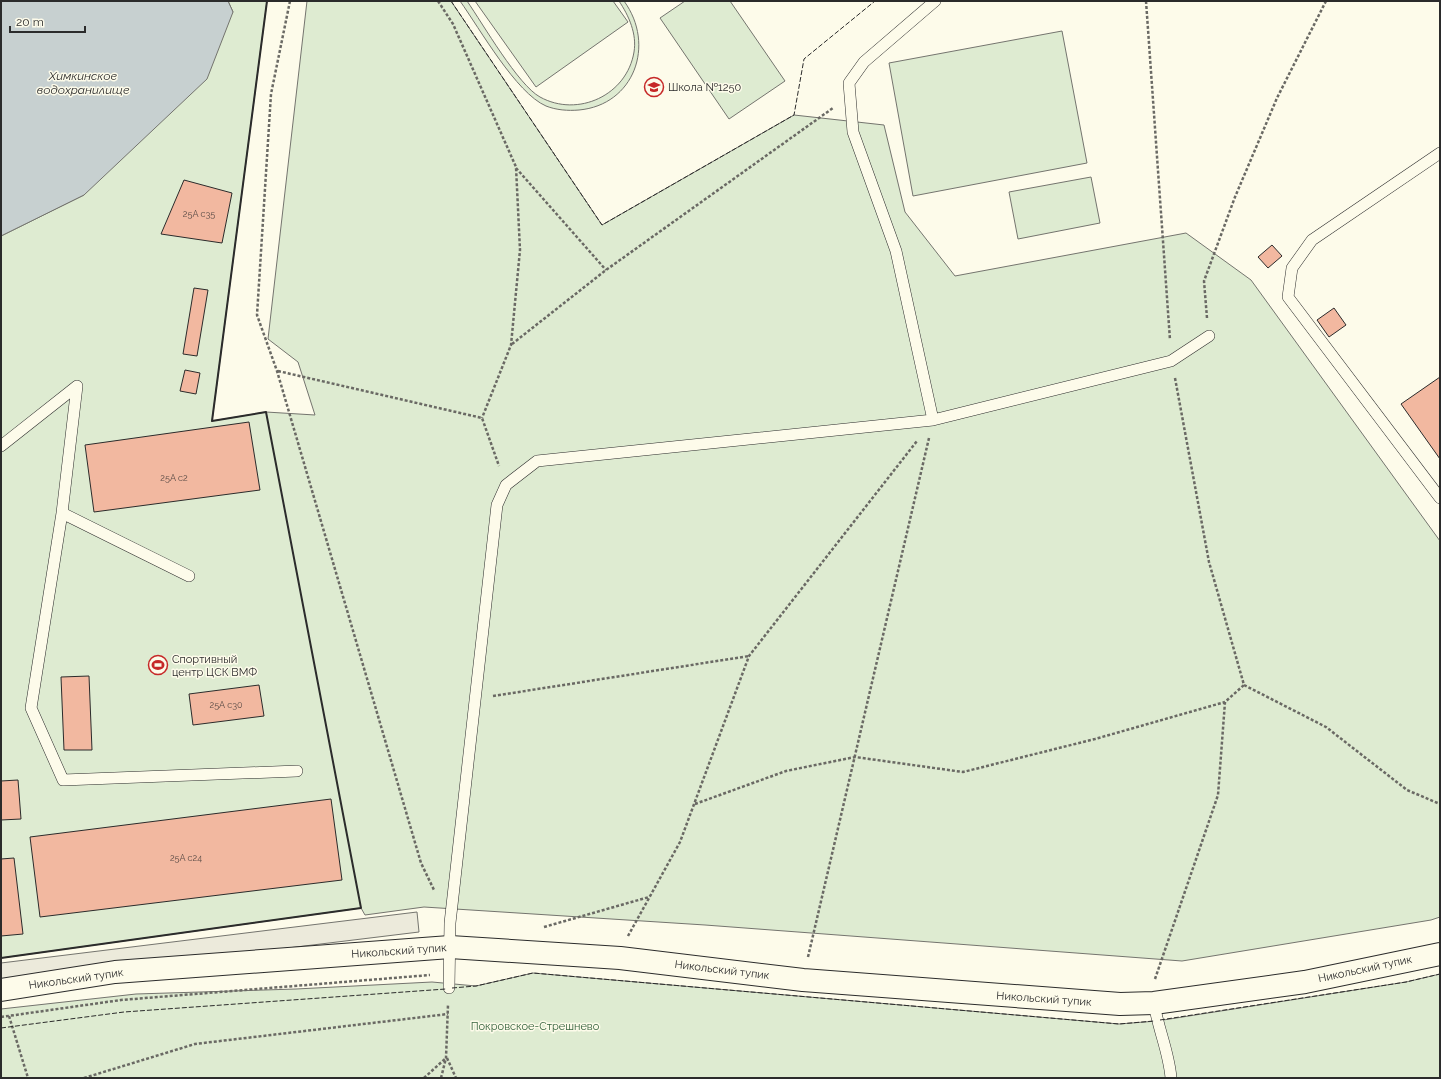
<svg xmlns="http://www.w3.org/2000/svg" width="1441" height="1079" font-family="Raleway,sans-serif">
  <style>
    .green { fill: #deebd1; stroke: #74746e }
    .parking { fill: #eceadb; stroke: #74746e }
    .water { fill: #c7d0d0; stroke: #74746e }
    .building { fill: #f2b8a0; stroke: #2b2b2b }
    .lines { fill: none; stroke-linecap: round; stroke-linejoin: round }
    .service-casing { stroke: #2b2b2b; stroke-width: 12 }
    .minor-casing { stroke: #2b2b2b; stroke-width: 24 }
    .path { stroke: #6a6964; stroke-width: 2.5; stroke-dasharray: 3 2; stroke-linecap: butt }
    .service { stroke: #fdfbea; stroke-width: 11 }
    .minor { stroke: #fdfbea; stroke-width: 22 }
    .fence { stroke: #2b2b2b; stroke-width: 1; stroke-dasharray: 5 2; stroke-linecap: butt }
    .wall { stroke: #2b2b2b; stroke-width: 2 }
    .labels { text-anchor: middle; dominant-baseline: central; stroke-width: 3; stroke-linejoin: round; paint-order: stroke }
    .number-label { font-size: 9px; fill: #5d4e48 }
    .poi-label { font-size: 11px; fill: #2b2b2b; stroke: #fdfbea; text-anchor: start }
    .street-label { font-size: 11px; fill: #2b2b2b; stroke: #fdfbea }
    .park-label { font-size: 11px; fill: #34623c; stroke: #fdfbea }
    .water-label { font-size: 12px; font-style: italic; fill: #2b2b2b; stroke: #fdfbea }
  </style>
  <rect width="100%" height="100%" fill="#fdfbea"/>
  <path class="green" d="M 228,1 L 267,1 L 212,421 L 266,412 L 315,415 L 298,362 L 268,339 L 307,1 L 451,1 L 602,225 L 794,115 L 884,125 L 905,212 L 955,276 L 1186,233 L 1251,280 L 1440,541 L 1440,917 L 1431,920 L 1182,961 L 705,925 L 424,907 L 365,915 L 361,908 L 1,958 L 1,236 L 84,195 L 233,12 Z
    M 460,1 L 467,1 C 483,24 518,85 540,97 C 578,118 627,95 634,52 C 637,34 629,16 619,1 L 624,1 C 656,45 634,105 579,110 C 568,111 556,110 546,106 C 516,93 480,29 460,1 Z
    M 475,1 L 613,1 L 628,22 L 536,87 Z
    M 685,1 L 730,1 L 785,81 L 729,119 L 660,18 Z
    M 1062,31 L 1087,163 L 913,196 L 889,63 Z
    M 1091,177 L 1100,223 L 1018,239 L 1009,192 Z
    M 533,973 L 1119,1024 L 1157,1021 L 1406,982 L 1440,974 L 1440,1078 L 1,1078 L 1,1009 L 136,994 L 296,989 L 432,982 L 476,986 Z"/>
  <path class="parking" d="M 417,912 L 419,932 L 1,983 L 1,963 Z"/>
  <path class="water" d="M 1,1 L 228,1 L 233,12 L 207,79 L 84,195 L 1,236 Z"/>
  <path class="building" d="M 184,180 L 232,193 L 222,243 L 161,234 Z
    M 1272,245 L 1282,256 L 1268,268 L 1258,257 Z
    M 194,288 L 208,290 L 197,356 L 183,354 Z
    M 1334,308 L 1346,325 L 1329,337 L 1317,320 Z
    M 185,370 L 200,373 L 196,394 L 180,391 Z
    M 1440,377 L 1440,459 L 1401,404 Z
    M 249,422 L 260,490 L 94,512 L 85,445 Z
    M 89,676 L 92,750 L 64,750 L 61,677 Z
    M 259,685 L 264,716 L 193,725 L 189,694 Z
    M 18,780 L 21,819 L 1,820 L 1,781 Z
    M 331,799 L 342,880 L 40,917 L 30,837 Z
    M 14,858 L 23,934 L 1,936 L 1,859 Z"/>
  <g class="lines">
    <defs>
      <path id="service" d="M 1440,153 L 1312,240 L 1292,268 L 1288,297 L 1440,498
        M 933,420 L 896,251 L 853,132 L 849,83 L 864,62 L 935,1
        M 1,446 L 77,386 L 62,513 L 189,576
        M 62,513 L 31,708 L 63,780 L 297,771
        M 449,988 L 450,923 L 497,505 L 506,485 L 537,461 L 933,420 L 1171,361 L 1209,336
        M 1154,1003 C 1158,1029 1169,1052 1171,1078"/>
      <path id="minor" d="M 1,990 L 115,972 L 450,947 L 620,958 L 803,980 L 1120,1004 L 1154,1003 L 1305,982 L 1440,954"/>
    </defs>
    <use href="#service" class="service-casing"/>
    <use href="#minor" class="minor-casing"/>
    <path class="path" d="M 290,1 L 271,94 L 257,315 L 277,371 L 421,863 L 434,890
      M 438,1 L 453,24 L 516,167 L 520,250 L 511,345 L 482,418
      M 1146,1 L 1170,340
      M 516,168 L 606,270
      M 1207,318 L 1204,281 L 1235,197 L 1277,98 L 1326,1
      M 512,344 L 606,270 L 833,108
      M 278,371 L 482,418 L 499,466
      M 1175,378 L 1209,562 L 1244,685 L 1326,727 L 1407,790 L 1440,804
      M 493,696 L 749,656
      M 695,804 L 786,771 L 855,757 L 963,772 L 1095,739 L 1225,702
      M 544,927 L 649,897
      M 628,936 L 680,842 L 749,656 L 917,441
      M 808,957 L 929,438
      M 1155,979 L 1218,795 L 1225,702 L 1244,685
      M 9,1016 L 28,1078
      M 1,1017 L 121,1000 L 430,975
      M 447,1058 L 456,1078
      M 84,1078 L 195,1044 L 448,1014
      M 424,1078 L 446,1058
      M 441,1078 L 446,1058 L 448,1005"/>
    <use href="#service" class="service"/>
    <use href="#minor" class="minor"/>
    <path class="fence" d="M 451,1 L 602,225 L 794,115 L 804,59 L 875,1
      M 452,988 L 476,986 L 533,973 L 1119,1024 L 1154,1021
      M 1160,1020 L 1406,982 L 1440,974
      M 1,1028 L 124,1012 L 446,989"/>
    <path class="wall" d="M 1,958 L 361,908 L 266,412 L 212,421 L 267,1"/>
  </g>
  <defs>
    <symbol id="school-ring" viewBox="-11 -11 22 22"><circle r="9.5" fill="#fdfbea" stroke="#c62828" stroke-width="1.5"/><path d="M0-5L7-2L0 1L-7-2ZM-4 1L0 2.5L4 1V4Q0 6-4 4Z" fill="#c62828"/></symbol>
    <symbol id="stadium-ring" viewBox="-11 -11 22 22"><circle r="9.5" fill="#fdfbea" stroke="#c62828" stroke-width="1.5"/><path d="M0-5a6.5 5 0 1 0 0 10a6.5 5 0 1 0 0-10ZM-3.5-1.8h7v3.6h-7Z" fill="#c62828"/></symbol>
  </defs>
  <g fill-rule="evenodd">
    <use href="#school-ring" x="643" y="76" width="22" height="22"/>
    <use href="#stadium-ring" x="147" y="654" width="22" height="22"/>
  </g>
  <g class="labels">
    <g class="number-label">
      <text x="199" y="214">25А с35</text>
      <text x="174" y="478">25А с2</text>
      <text x="226" y="705">25А с30</text>
      <text x="186" y="858">25А с24</text>
    </g>
    <g class="poi-label">
      <text x="668" y="87">Школа №1250</text>
      <text x="172" y="659">Спортивный<tspan x="172" dy="13">центр ЦСК ВМФ</tspan></text>
    </g>
    <g class="street-label">
      <text transform="translate(399 951) rotate(-4)">Никольский тупик</text>
      <text transform="translate(1365 969) rotate(-12)">Никольский тупик</text>
      <text transform="translate(722 970) rotate(7)">Никольский тупик</text>
      <text transform="translate(76 979) rotate(-8)">Никольский тупик</text>
      <text transform="translate(1044 999) rotate(4)">Никольский тупик</text>
    </g>
    <g class="park-label">
      <text x="535" y="1026">Покровское-Стрешнево</text>
    </g>
    <g class="water-label">
      <text x="83" y="76">Химкинское<tspan x="83" dy="14">водохранилище</tspan></text>
    </g>
  </g>
  <rect width="1441" height="1079" fill="none" stroke="#2b2b2b" stroke-width="4"/>
  <path d="M10 26v6h75v-6" fill="none" stroke="#2b2b2b" stroke-width="2"/>
  <text x="16" y="26" font-size="12" fill="#2b2b2b" stroke="#fdfbea" stroke-width="3" paint-order="stroke">20 m</text>
</svg>
